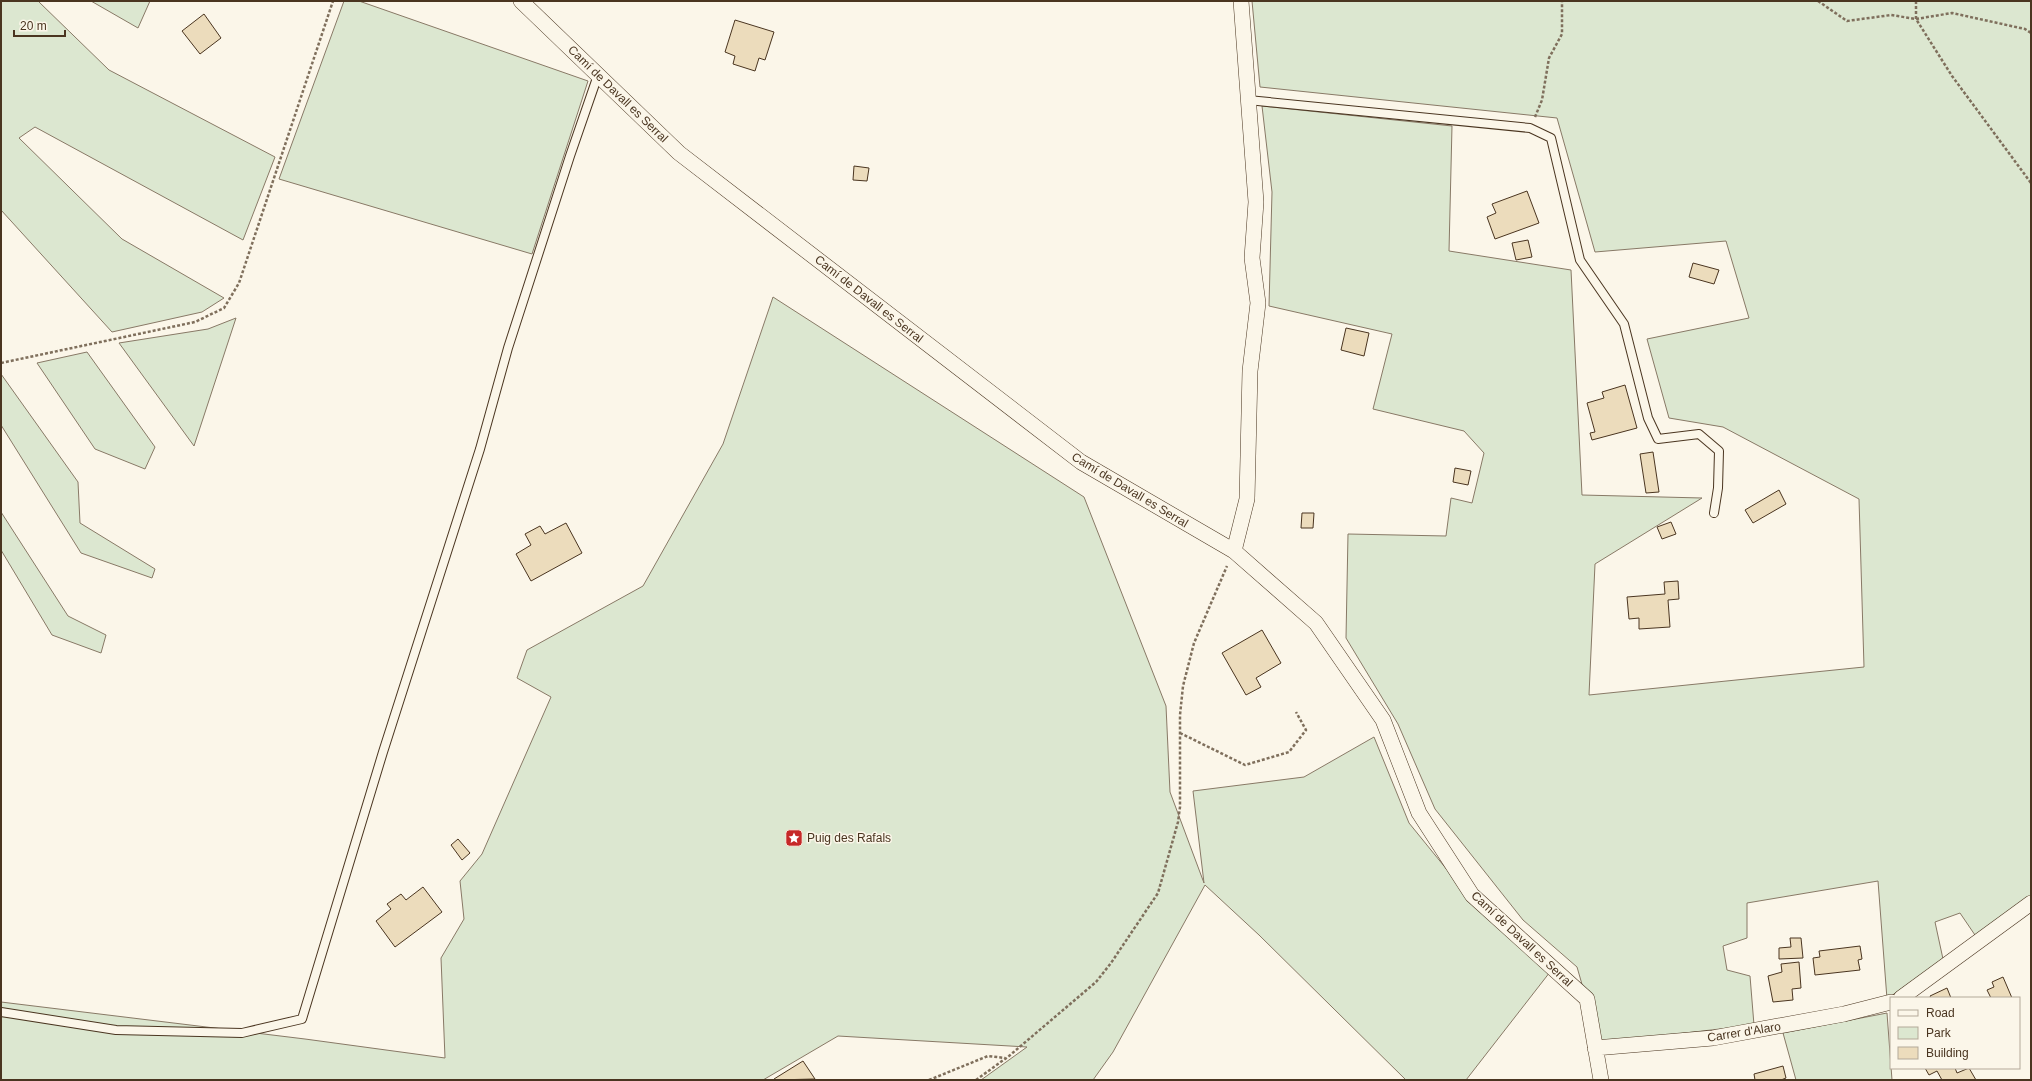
<svg xmlns="http://www.w3.org/2000/svg" width="2032" height="1081" font-family="Helvetica,sans-serif">
  <style>
    .green { fill: #dce7d0; stroke: #887966 }
    .building { fill: #ecdcbc; stroke: #4a3520 }
    .lines { fill: none; stroke-linecap: round; stroke-linejoin: round }
    .lane-casing { stroke: #4a3520; stroke-width: 10 }
    .street-casing { stroke: #4a3520; stroke-width: 16 }
    .path { stroke: #7f6f5c; stroke-width: 2.5; stroke-dasharray: 3 2; stroke-linecap: butt }
    .lane { stroke: #fbf6e9; stroke-width: 8 }
    .street { stroke: #fbf6e9; stroke-width: 15 }
    .labels { text-anchor: middle; dominant-baseline: central; stroke-width: 3; stroke-linejoin: round; paint-order: stroke }
    .street-label { font-size: 12px; fill: #4a3520; stroke: #fbf6e9 }
    .poi-label { font-size: 12px; fill: #4a3520; stroke: #fbf6e9; text-anchor: start }
  </style>
  <rect width="100%" height="100%" fill="#fbf6e9"/>
  <path class="green" d="M 1,1 L 38,1 L 109,70 L 275,157 L 243,240 L 35,127 L 19,138 L 122,239 L 224,298 L 202,312 L 112,332 L 1,210 Z
    M 91,1 L 150,1 L 138,28 Z
    M 344,1 L 359,1 L 588,81 L 532,254 L 279,179 Z
    M 1252,1 L 2031,1 L 2031,896 L 1977,938 L 1960,913 L 1935,922 L 1943,959 L 1887,999 L 1878,881 L 1747,903 L 1747,938 L 1723,946 L 1727,970 L 1750,976 L 1754,1025 L 1599,1043 L 1577,967 L 1523,920 L 1435,809 L 1398,724 L 1346,638 L 1348,534 L 1446,536 L 1451,498 L 1472,503 L 1484,453 L 1464,431 L 1373,409 L 1392,334 L 1269,306 L 1272,192 L 1262,106 L 1452,126 L 1449,251 L 1571,270 L 1582,495 L 1702,498 L 1595,564 L 1589,695 L 1864,667 L 1859,499 L 1723,427 L 1669,418 L 1647,339 L 1749,318 L 1726,241 L 1595,252 L 1557,118 L 1260,87 Z
    M 773,297 L 1084,497 L 1166,706 L 1170,792 L 1204,883 L 1193,791 L 1304,777 L 1374,737 L 1409,823 L 1470,898 L 1550,972 L 1466,1080 L 1406,1080 L 1259,935 L 1205,885 L 1113,1052 L 1093,1080 L 981,1080 L 1027,1047 L 838,1036 L 763,1080 L 1,1080 L 1,1002 L 305,1039 L 445,1058 L 441,958 L 464,919 L 460,881 L 482,854 L 551,697 L 517,678 L 527,650 L 643,586 L 723,444 Z
    M 236,318 L 194,446 L 119,343 L 208,329 Z
    M 87,352 L 155,447 L 145,469 L 95,449 L 37,363 Z
    M 1,374 L 78,482 L 80,523 L 155,569 L 152,578 L 81,553 L 1,425 Z
    M 1,512 L 68,616 L 106,635 L 101,653 L 52,635 L 1,550 Z
    M 1887,1013 L 1892,1080 L 1796,1080 L 1783,1033 Z"/>
  <path class="building" d="M 204,14 L 221,38 L 200,54 L 182,31 Z
    M 735,20 L 774,32 L 765,60 L 759,58 L 755,71 L 733,64 L 735,56 L 725,52 Z
    M 854,166 L 869,168 L 867,181 L 853,180 Z
    M 1527,191 L 1539,223 L 1495,239 L 1487,217 L 1496,213 L 1492,204 Z
    M 1528,240 L 1532,257 L 1516,260 L 1512,243 Z
    M 1693,263 L 1719,270 L 1714,284 L 1689,277 Z
    M 1346,328 L 1369,333 L 1364,356 L 1341,350 Z
    M 1625,385 L 1637,428 L 1592,440 L 1590,433 L 1595,432 L 1587,403 L 1604,398 L 1602,392 Z
    M 1653,452 L 1659,492 L 1646,493 L 1640,454 Z
    M 1455,468 L 1471,471 L 1468,485 L 1453,482 Z
    M 1779,490 L 1786,504 L 1753,523 L 1745,510 Z
    M 1302,513 L 1314,513 L 1313,528 L 1301,528 Z
    M 1671,522 L 1676,534 L 1662,539 L 1657,527 Z
    M 566,523 L 582,553 L 531,581 L 516,554 L 531,545 L 525,534 L 540,526 L 545,534 Z
    M 1678,581 L 1679,599 L 1668,600 L 1670,627 L 1639,629 L 1639,618 L 1629,619 L 1627,597 L 1665,594 L 1664,582 Z
    M 1262,630 L 1281,663 L 1256,678 L 1261,687 L 1246,695 L 1222,653 Z
    M 458,839 L 470,853 L 462,860 L 451,845 Z
    M 423,887 L 442,912 L 395,947 L 376,921 L 391,909 L 387,904 L 401,894 L 406,900 Z
    M 1790,938 L 1801,938 L 1803,958 L 1779,959 L 1779,948 L 1791,947 Z
    M 1860,946 L 1862,959 L 1858,960 L 1860,970 L 1815,975 L 1813,958 L 1820,957 L 1819,951 Z
    M 1799,962 L 1801,988 L 1792,989 L 1793,1000 L 1773,1002 L 1768,976 L 1782,972 L 1781,964 Z
    M 2003,977 L 2012,998 L 1991,998 L 1987,990 L 1994,987 L 1992,982 Z
    M 1947,988 L 1951,998 L 1931,998 L 1930,996 Z
    M 803,1061 L 815,1079 L 774,1080 L 774,1079 Z
    M 1783,1066 L 1786,1078 L 1781,1080 L 1755,1080 L 1754,1074 Z
    M 1925,1068 L 1955,1068 L 1957,1073 L 1969,1068 L 1976,1080 L 1942,1080 L 1937,1071 L 1929,1075 Z"/>
  <g class="lines">
    <defs>
      <path id="lane" d="M 1248,100 L 1530,128 L 1551,138 L 1580,260 L 1624,324 L 1648,418 L 1658,439 L 1699,434 L 1719,451 L 1718,488 L 1714,513
        M 1,1012 L 116,1030 L 242,1033 L 302,1019 L 383,752 L 480,449 L 508,348 L 570,156 L 598,75"/>
      <path id="street" d="M 521,1 L 679,153 L 1081,462 L 1234,551 L 1316,623 L 1383,720 L 1419,813 L 1472,895 L 1587,999 L 1601,1080
        M 1234,551 L 1247,499 L 1250,371 L 1258,303 L 1252,258 L 1256,202 L 1241,1
        M 1901,998 L 2031,903
        M 1595,1048 L 1713,1038 L 1844,1014 L 1891,1002"/>
    </defs>
    <use href="#lane" class="lane-casing"/>
    <use href="#street" class="street-casing"/>
    <path class="path" d="M 1818,1 L 1847,21 L 1891,15 L 1916,19 L 1952,13 L 2025,29 L 2031,33
      M 1916,1 L 1916,19 L 1952,76 L 2031,183
      M 1535,117 L 1542,100 L 1549,58 L 1562,34 L 1562,1
      M 1,363 L 195,322 L 224,308 L 239,283 L 333,1
      M 1180,733 L 1245,765 L 1289,752 L 1306,730 L 1296,712
      M 929,1080 L 988,1056 L 1005,1058
      M 976,1080 L 1009,1056 L 1096,982 L 1111,963 L 1158,893 L 1178,822 L 1180,807 L 1180,715 L 1183,686 L 1194,643 L 1227,566"/>
    <use href="#lane" class="lane"/>
    <use href="#street" class="street"/>
  </g>
  <defs>
    <symbol id="sight-square" viewBox="-11 -11 22 22"><rect x="-9" y="-9" width="18" height="18" rx="4" fill="#c62828" stroke="#fbf6e9"/><path d="M0-6L1.8-2.2L6-1.7L2.9 1.2L3.7 5.4L0 3.3L-3.7 5.4L-2.9 1.2L-6-1.7L-1.8-2.2Z" fill="#fff"/></symbol>
  </defs>
  <g fill-rule="evenodd">
    <use href="#sight-square" x="784" y="828" width="20" height="20"/>
  </g>
  <g class="labels">
    <g class="street-label">
      <text transform="translate(618 94) rotate(44)">Camí de Davall es Serral</text>
      <text transform="translate(869 299) rotate(38)">Camí de Davall es Serral</text>
      <text transform="translate(1130 490) rotate(31)">Camí de Davall es Serral</text>
      <text transform="translate(1522 939) rotate(43)">Camí de Davall es Serral</text>
      <text transform="translate(1744 1032) rotate(-9)">Carrer d'Alaro</text>
    </g>
    <g class="poi-label">
      <text x="807" y="838">Puig des Rafals</text>
    </g>
  </g>
  <rect width="2032" height="1081" fill="none" stroke="#4a3520" stroke-width="4"/>
  <rect x="1890" y="997" width="130" height="72" fill="#fbf6e9" stroke="#b4a999"/>
  <rect x="1898" y="1010" width="20" height="6" fill="#fbf6e9" stroke="#b4a999"/>
  <text x="1926" y="1017" font-size="12" fill="#4a3520">Road</text>
  <rect x="1898" y="1027" width="20" height="12" fill="#dce7d0" stroke="#b4a999"/>
  <text x="1926" y="1037" font-size="12" fill="#4a3520">Park</text>
  <rect x="1898" y="1047" width="20" height="12" fill="#ecdcbc" stroke="#b4a999"/>
  <text x="1926" y="1057" font-size="12" fill="#4a3520">Building</text>
  <path d="M14 30v6h51v-6" fill="none" stroke="#4a3520" stroke-width="2"/>
  <text x="20" y="30" font-size="12" fill="#4a3520" stroke="#fbf6e9" stroke-width="3" paint-order="stroke">20 m</text>
</svg>
